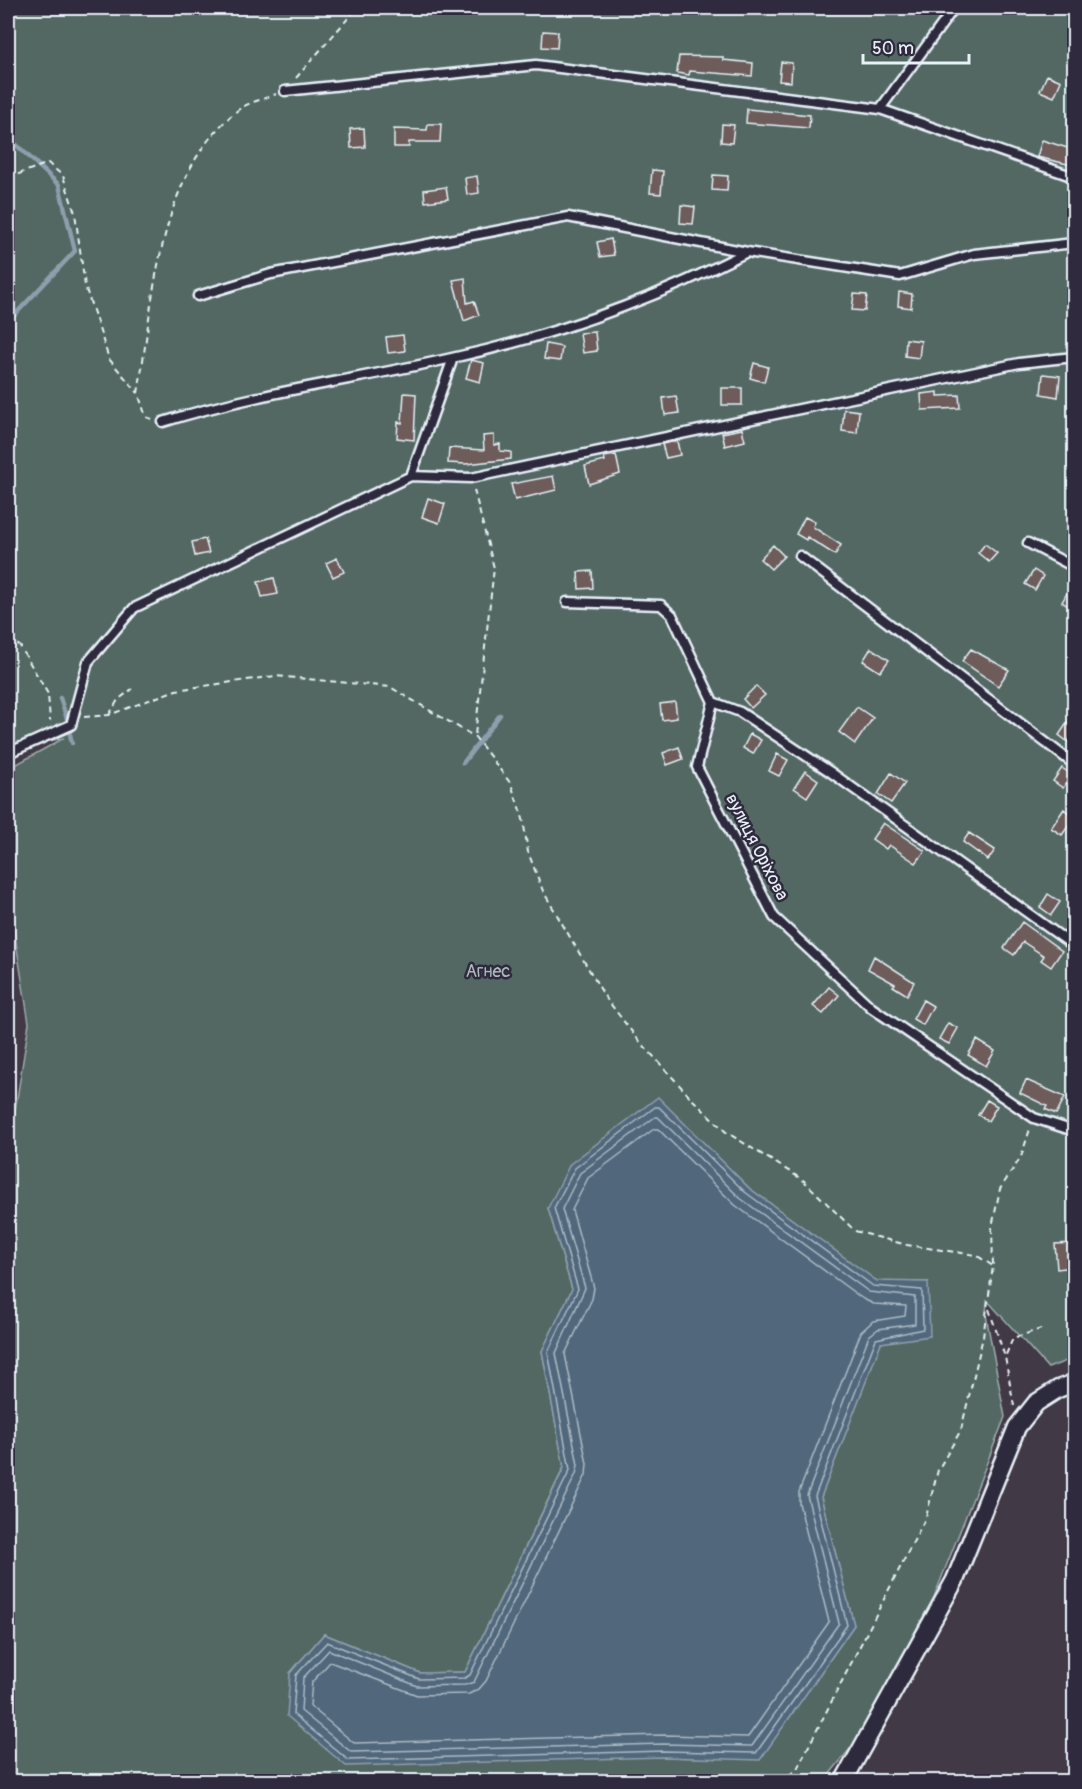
<svg xmlns="http://www.w3.org/2000/svg" width="1082" height="1789" font-family="Pangolin,sans-serif">
  <style>
    .green { fill: #526864; stroke: #9dacae; stroke-width: 1.5; fill-rule: evenodd }
    .water { fill: #51687b; stroke: #8d9fad; stroke-width: 1.5 }
    .lines { fill: none; stroke-linecap: round; stroke-linejoin: round }
    .shore { stroke: #acbac6; stroke-width: 1.5 }
    .stream { stroke: #8d9fad; stroke-width: 4.5 }
    .building { fill: #6d5c5a; stroke: #e8f1f8; stroke-width: 1.5 }
    .service-casing { stroke: #e8f1f8; stroke-width: 13 }
    .minor-casing { stroke: #e8f1f8; stroke-width: 21 }
    .path { stroke: #e8f1f8; stroke-width: 2; stroke-dasharray: 6 4.5; stroke-linecap: butt }
    .service { stroke: #2f2a3d; stroke-width: 8 }
    .minor { stroke: #2f2a3d; stroke-width: 16 }
    .labels { text-anchor: middle; dominant-baseline: central; stroke-width: 5; stroke-linejoin: round; paint-order: stroke }
    .street-label { font-size: 18px; fill: #e8f1f8; stroke: #2f2a3d }
    .park-label { font-size: 18px; fill: #acbabd; stroke: #2f2a3d }
  </style>
  <rect width="100%" height="100%" fill="#423946"/>
  <filter id="ink" filterUnits="userSpaceOnUse"><feTurbulence type="fractalNoise" baseFrequency=".0167" numOctaves="2"/><feDisplacementMap in="SourceGraphic" scale="12" xChannelSelector="R" yChannelSelector="G"/><feConvolveMatrix kernelMatrix="1 2 1 2 8 2 1 2 1" color-interpolation-filters="sRGB"/></filter>
  <g filter="url(#ink)">
    <path class="green" d="M 8,8 L 1074,8 L 1074,1358 L 1048,1368 L 987,1300 L 986,1315 L 1005,1417 L 934,1597 L 854,1744 L 824,1781 L 8,1781 L 8,1139 L 12,1130 L 29,1023 L 13,924 L 8,911 L 8,769 L 64,738 L 8,749 ZM 658,1098 L 749,1188 L 877,1282 L 928,1282 L 881,1342 L 821,1497 L 854,1625 L 760,1759 L 664,1757 L 290,1673 L 324,1634 L 420,1673 L 465,1672 L 564,1467 L 542,1351 L 572,1289 L 548,1208 Z"/>
    <path class="water" d="M 658,1097 L 749,1188 L 877,1281 L 928,1282 L 930,1336 L 881,1343 L 821,1497 L 854,1625 L 760,1760 L 664,1757 L 346,1766 L 287,1716 L 290,1673 L 324,1634 L 420,1673 L 465,1672 L 564,1468 L 542,1351 L 572,1289 L 548,1208 L 570,1164 Z"/>
    <g class="lines">
      <path class="shore" d="M 655,1107 L 659,1107 L 745,1192 L 873,1286 L 922,1290 L 923,1329 L 876,1339 L 815,1496 L 847,1625 L 756,1753 L 664,1751 L 348,1760 L 293,1714 L 296,1675 L 327,1642 L 419,1679 L 465,1678 L 470,1675 L 570,1470 L 548,1352 L 578,1289 L 554,1208 L 575,1168 Z
        M 655,1117 L 658,1117 L 740,1198 L 869,1292 L 915,1297 L 915,1324 L 878,1329 L 869,1336 L 807,1495 L 839,1623 L 752,1746 L 664,1744 L 351,1752 L 301,1711 L 303,1678 L 329,1650 L 417,1686 L 465,1685 L 474,1682 L 576,1474 L 578,1465 L 556,1353 L 585,1288 L 562,1209 L 580,1173 Z
        M 654,1129 L 658,1129 L 735,1205 L 863,1299 L 874,1304 L 906,1306 L 905,1316 L 873,1321 L 861,1332 L 799,1492 L 799,1503 L 829,1622 L 748,1737 L 664,1735 L 354,1743 L 310,1706 L 312,1682 L 330,1662 L 417,1695 L 469,1694 L 479,1689 L 486,1681 L 586,1475 L 587,1464 L 565,1354 L 592,1299 L 594,1288 L 572,1210 L 588,1178 Z"/>
      <path class="stream" d="M 8,88 L 12,8
        M 8,137 L 59,185 L 75,251 L 8,322
        M 60,698 L 67,719
        M 69,730 L 72,743
        M 463,763 L 500,715"/>
    </g>
    <path class="building" d="M 543,31 L 558,32 L 557,48 L 542,47 Z
      M 679,56 L 723,57 L 723,60 L 753,63 L 752,76 L 690,71 L 689,75 L 677,73 Z
      M 781,62 L 792,63 L 791,82 L 779,81 Z
      M 1047,75 L 1061,81 L 1054,97 L 1040,91 Z
      M 747,109 L 810,115 L 809,128 L 746,123 Z
      M 428,124 L 441,124 L 440,142 L 409,142 L 409,147 L 394,147 L 394,129 L 427,130 Z
      M 722,124 L 734,125 L 732,143 L 721,142 Z
      M 364,128 L 365,147 L 351,148 L 350,129 Z
      M 1042,140 L 1074,150 L 1072,165 L 1037,157 Z
      M 652,170 L 663,171 L 661,194 L 650,193 Z
      M 713,175 L 728,176 L 727,191 L 712,190 Z
      M 477,176 L 479,193 L 467,195 L 465,178 Z
      M 446,187 L 448,199 L 425,202 L 424,190 Z
      M 681,205 L 695,207 L 693,224 L 680,223 Z
      M 611,239 L 614,255 L 600,257 L 597,242 Z
      M 465,278 L 467,303 L 474,301 L 479,315 L 464,321 L 453,280 Z
      M 899,292 L 912,294 L 911,308 L 898,306 Z
      M 854,294 L 867,295 L 865,311 L 852,310 Z
      M 595,332 L 597,351 L 583,353 L 580,333 Z
      M 403,335 L 405,351 L 388,353 L 386,337 Z
      M 906,339 L 921,341 L 919,358 L 905,356 Z
      M 546,344 L 562,347 L 560,361 L 544,359 Z
      M 471,360 L 484,363 L 480,382 L 466,378 Z
      M 754,363 L 768,367 L 764,382 L 750,378 Z
      M 1043,374 L 1060,376 L 1058,397 L 1041,394 Z
      M 722,388 L 742,388 L 742,405 L 722,405 Z
      M 938,392 L 938,396 L 959,395 L 960,408 L 922,410 L 921,394 Z
      M 404,393 L 416,394 L 414,440 L 397,438 L 398,422 L 402,423 Z
      M 676,396 L 679,413 L 665,415 L 663,398 Z
      M 844,409 L 859,411 L 857,433 L 842,431 Z
      M 742,429 L 745,441 L 725,446 L 722,433 Z
      M 494,435 L 494,445 L 500,444 L 500,451 L 511,452 L 511,459 L 466,464 L 448,463 L 449,448 L 484,450 L 483,436 Z
      M 677,441 L 680,455 L 666,458 L 662,444 Z
      M 616,455 L 620,474 L 589,484 L 585,466 L 605,461 L 604,457 Z
      M 553,476 L 556,490 L 515,500 L 511,484 Z
      M 428,498 L 445,504 L 439,523 L 422,517 Z
      M 805,517 L 815,522 L 813,527 L 841,545 L 835,555 L 807,537 L 806,540 L 796,534 Z
      M 205,539 L 209,553 L 195,556 L 192,542 Z
      M 985,544 L 997,553 L 989,562 L 978,553 Z
      M 773,545 L 784,556 L 771,569 L 760,559 Z
      M 337,558 L 344,572 L 333,577 L 326,563 Z
      M 1034,570 L 1043,576 L 1035,590 L 1025,584 Z
      M 592,571 L 593,588 L 579,589 L 578,572 Z
      M 274,578 L 278,594 L 262,597 L 258,582 Z
      M 1074,581 L 1074,610 L 1062,602 Z
      M 871,648 L 889,660 L 880,672 L 863,661 Z
      M 971,649 L 1009,670 L 998,686 L 962,661 Z
      M 756,686 L 765,695 L 751,708 L 743,699 Z
      M 675,702 L 677,718 L 662,720 L 660,704 Z
      M 857,707 L 873,718 L 855,744 L 839,732 Z
      M 1074,713 L 1074,732 L 1068,742 L 1059,735 Z
      M 750,734 L 761,740 L 753,754 L 743,748 Z
      M 679,747 L 683,759 L 667,765 L 663,753 Z
      M 777,754 L 788,760 L 779,776 L 769,771 Z
      M 1062,768 L 1072,775 L 1063,788 L 1053,781 Z
      M 805,771 L 818,780 L 807,797 L 794,788 Z
      M 891,773 L 905,783 L 891,803 L 878,794 Z
      M 1064,809 L 1074,818 L 1062,835 L 1051,828 Z
      M 883,823 L 925,851 L 916,863 L 889,845 L 886,849 L 872,839 Z
      M 969,833 L 995,850 L 988,860 L 963,842 Z
      M 1048,894 L 1060,902 L 1051,915 L 1040,907 Z
      M 1022,922 L 1062,951 L 1051,967 L 1041,960 L 1044,956 L 1023,942 L 1014,955 L 1004,948 Z
      M 874,956 L 914,982 L 907,995 L 893,986 L 895,984 L 868,969 Z
      M 829,987 L 839,995 L 823,1014 L 813,1006 Z
      M 923,1000 L 933,1006 L 923,1025 L 913,1019 Z
      M 948,1023 L 958,1028 L 949,1044 L 939,1039 Z
      M 977,1040 L 995,1051 L 986,1066 L 968,1055 Z
      M 1026,1080 L 1065,1097 L 1056,1114 L 1045,1109 L 1047,1106 L 1020,1093 Z
      M 987,1100 L 997,1106 L 988,1121 L 978,1115 Z
      M 1074,1243 L 1074,1267 L 1057,1269 L 1055,1244 Z"/>
    <g class="lines">
      <defs>
        <path id="service" d="M 285,91 L 536,65 L 880,109 L 1074,177
          M 880,109 L 954,8
          M 198,296 L 271,274 L 568,217 L 747,252 L 900,276 L 974,254 L 1074,243
          M 163,422 C 258,392 356,380 452,358 C 554,336 654,299 747,252
          M 411,476 L 453,358
          M 1028,543 L 1074,567
          M 800,556 L 1074,764
          M 567,602 L 661,605 L 672,615 L 713,702 L 697,767 L 774,917 L 872,1008 L 1034,1118 L 1074,1131
          M 713,702 L 740,712 L 829,771 L 1074,946
          M 8,753 L 71,725 L 88,662 L 134,608 L 411,476 L 471,478 L 1019,363 L 1074,357"/>
        <path id="minor" d="M 843,1782 L 955,1580 L 1017,1427 L 1036,1403 L 1058,1389 L 1074,1383"/>
      </defs>
      <use href="#service" class="service-casing"/>
      <use href="#minor" class="minor-casing"/>
      <path class="path" d="M 296,78 L 357,8
        M 8,178 L 48,163 L 63,176 L 75,213 L 85,286 L 109,359 L 138,393
        M 152,419 L 146,417 L 138,393 C 154,299 157,174 238,110 C 248,102 265,99 276,94
        M 474,490 L 494,568 L 475,735
        M 8,639 L 20,646 L 48,694 L 50,721
        M 109,715 L 118,700 L 132,689
        M 84,717 L 109,715 L 176,690 L 275,676 L 390,687 L 475,737 L 511,784 L 523,819 L 528,852 L 543,891 L 605,997 L 636,1037 L 692,1099 L 726,1132 L 803,1180 L 855,1231 L 907,1245 L 976,1255 L 993,1266
        M 989,1309 L 1005,1357
        M 1014,1406 L 1005,1357 L 1013,1338 L 1041,1329
        M 781,1782 L 797,1769 L 926,1517 L 938,1470 L 961,1430 L 983,1337 L 993,1266 L 992,1227 L 1000,1189 L 1021,1157 L 1030,1129"/>
      <use href="#service" class="service"/>
      <use href="#minor" class="minor"/>
    </g>
  </g>
  <g class="labels">
    <g class="street-label">
      <text transform="translate(757 847) rotate(63)">вулиця Оріхова</text>
    </g>
    <g class="park-label">
      <text x="488" y="971">Агнес</text>
    </g>
  </g>
  <rect width="1082" height="1789" fill="none" stroke="#2f2a3d" stroke-width="30"/>
  <rect x="15" y="15" width="1052" height="1759" fill="none" stroke="#e8f1f8" stroke-width="2" filter="url(#ink)"/>
  <path d="M863 54v9h106v-9" fill="none" stroke="#e8f1f8" stroke-width="3"/>
  <text x="872" y="54" font-size="18" fill="#e8f1f8" stroke="#2f2a3d" stroke-width="4.5" paint-order="stroke">50 m</text>
</svg>
